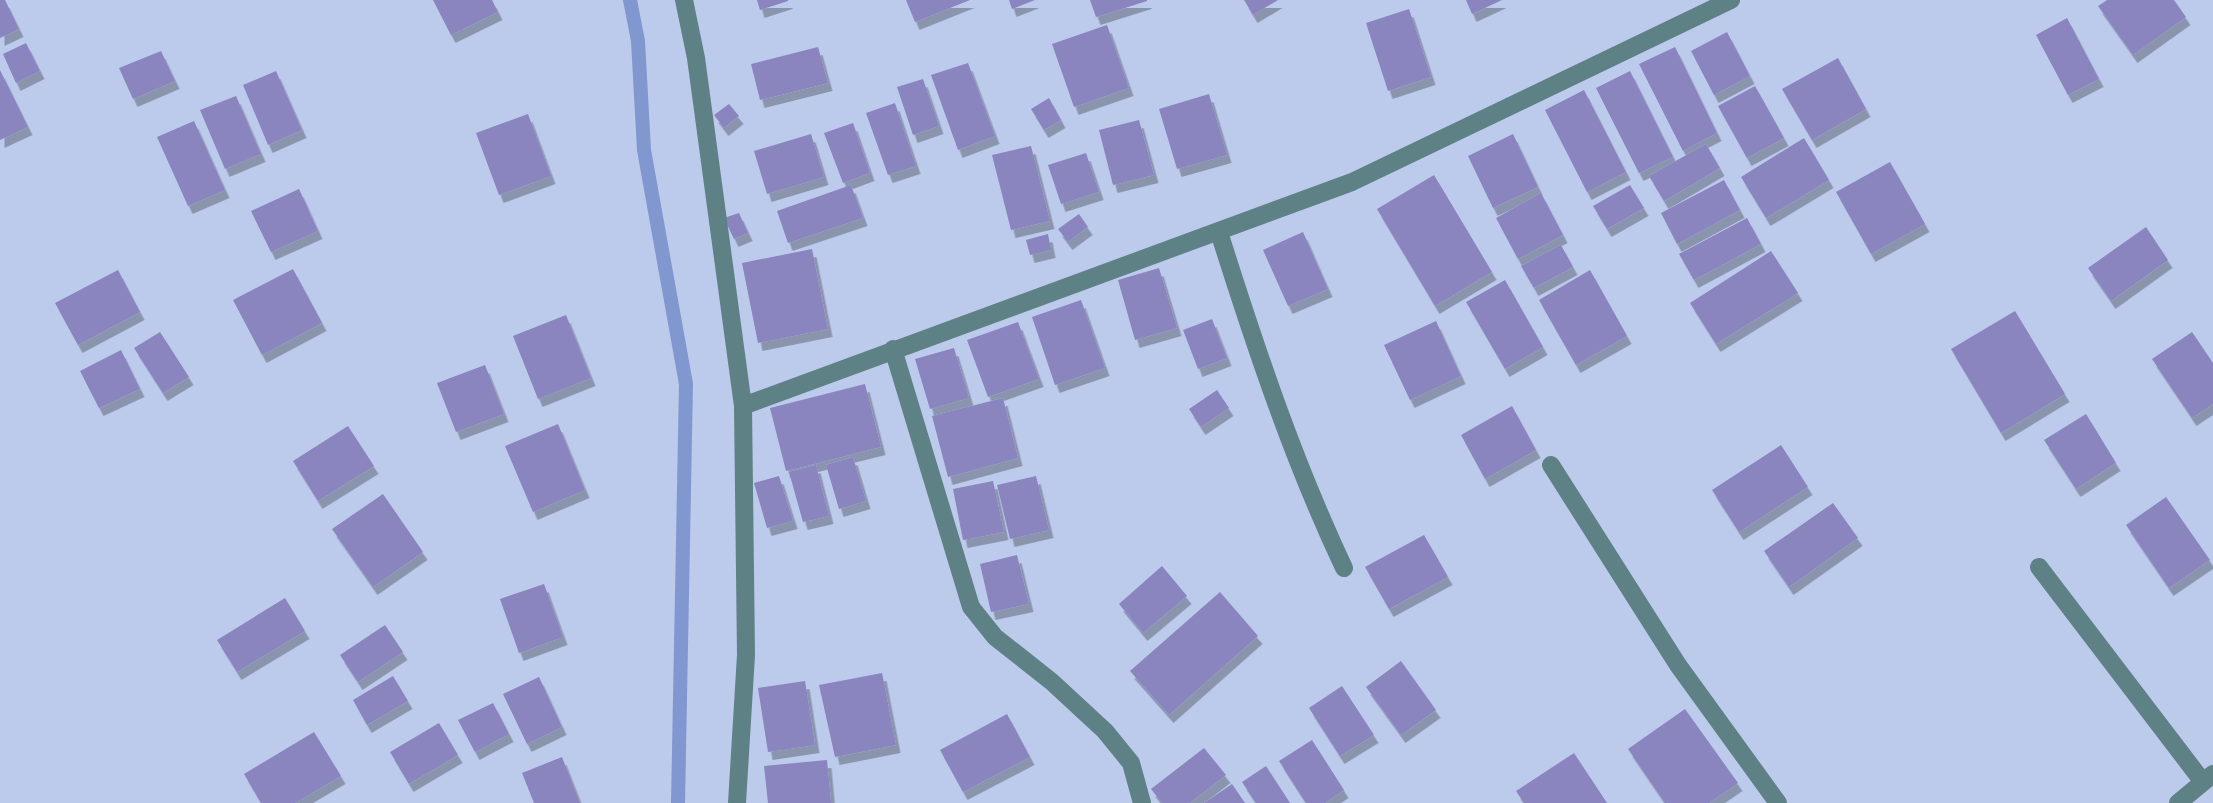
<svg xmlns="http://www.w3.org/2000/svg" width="2213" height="803" font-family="Jost,sans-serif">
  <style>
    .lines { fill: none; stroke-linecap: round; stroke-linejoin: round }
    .stream { stroke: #8197d0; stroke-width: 14 }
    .building { fill: #8a84bf; filter: url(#shadow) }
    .minor { stroke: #5e8186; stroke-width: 18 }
  </style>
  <defs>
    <filter id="shadow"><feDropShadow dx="4.5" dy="8" stdDeviation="0" flood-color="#0004"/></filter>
  </defs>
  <rect width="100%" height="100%" fill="#bccaec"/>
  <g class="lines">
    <path class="stream" d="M 630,0 L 638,41 L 644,150 L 686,384 L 678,803"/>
  </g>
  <path class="building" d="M 0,0 L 5,0 L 19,29 L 0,38 Z
    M 433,0 L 492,0 L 498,12 L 451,35 Z
    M 757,0 L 788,0 L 788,1 L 760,10 Z
    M 906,0 L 970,0 L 915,22 Z
    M 1009,0 L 1035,0 L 1012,9 Z
    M 1090,0 L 1147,0 L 1147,1 L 1096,17 Z
    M 1244,0 L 1278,0 L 1253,15 Z
    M 1466,0 L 1502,0 L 1472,14 Z
    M 2107,0 L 2174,0 L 2186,17 L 2133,55 L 2098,6 Z
    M 1409,9 L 1431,77 L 1388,91 L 1366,23 Z
    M 2067,18 L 2099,79 L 2068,95 L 2036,35 Z
    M 1107,25 L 1129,88 L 1074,107 L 1052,44 Z
    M 1727,32 L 1750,76 L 1714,95 L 1691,51 Z
    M 26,43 L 40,71 L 16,83 L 3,54 Z
    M 818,47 L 828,83 L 760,100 L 751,64 Z
    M 1675,47 L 1717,133 L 1683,151 L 1639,64 Z
    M 161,51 L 175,81 L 133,99 L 119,68 Z
    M 1838,58 L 1866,109 L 1812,140 L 1782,89 Z
    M 968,63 L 995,136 L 958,150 L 931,75 Z
    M 0,70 L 28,127 L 0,140 Z
    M 276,71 L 302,130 L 268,145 L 243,85 Z
    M 1630,71 L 1673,157 L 1639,173 L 1596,88 Z
    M 923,79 L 939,126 L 913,135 L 897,87 Z
    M 1755,86 L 1784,138 L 1747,158 L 1718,106 Z
    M 1584,90 L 1626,172 L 1587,192 L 1545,110 Z
    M 1209,94 L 1227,155 L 1177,169 L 1159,109 Z
    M 236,96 L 261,154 L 225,169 L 200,110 Z
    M 1049,98 L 1061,120 L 1044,130 L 1031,109 Z
    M 895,103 L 916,166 L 888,175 L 866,113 Z
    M 729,104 L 739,116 L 724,128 L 714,115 Z
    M 528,114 L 551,176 L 499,195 L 476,133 Z
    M 1139,120 L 1154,175 L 1113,185 L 1099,130 Z
    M 194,121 L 225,190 L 188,206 L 157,137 Z
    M 853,123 L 870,173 L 843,183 L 824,133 Z
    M 811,134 L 824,177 L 767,194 L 754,151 Z
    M 1513,134 L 1538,187 L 1493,208 L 1468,156 Z
    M 1804,138 L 1829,180 L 1766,218 L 1741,177 Z
    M 1706,144 L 1720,168 L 1664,201 L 1649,176 Z
    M 1031,146 L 1050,221 L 1011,230 L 992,155 Z
    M 1086,153 L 1099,192 L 1061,204 L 1048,165 Z
    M 1890,162 L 1925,224 L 1871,254 L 1836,192 Z
    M 1434,175 L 1492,272 L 1435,306 L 1377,209 Z
    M 1724,180 L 1740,210 L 1677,244 L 1661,213 Z
    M 851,185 L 863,218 L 788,243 L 777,211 Z
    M 1630,185 L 1644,208 L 1607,229 L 1593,206 Z
    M 299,189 L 318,231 L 271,252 L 251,211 Z
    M 1541,193 L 1563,235 L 1518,259 L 1496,218 Z
    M 739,213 L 748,233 L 734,239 L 724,218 Z
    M 1079,214 L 1088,227 L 1068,242 L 1058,229 Z
    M 1747,218 L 1761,244 L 1694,280 L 1679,254 Z
    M 2146,227 L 2168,260 L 2111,301 L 2088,268 Z
    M 1303,232 L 1328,289 L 1288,306 L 1263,250 Z
    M 1048,234 L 1051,250 L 1030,255 L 1026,240 Z
    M 1561,245 L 1573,267 L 1534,288 L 1521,266 Z
    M 812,249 L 828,329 L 758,343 L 742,263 Z
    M 1771,251 L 1798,293 L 1716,344 L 1690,303 Z
    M 1159,268 L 1177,328 L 1135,340 L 1118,280 Z
    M 293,269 L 322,323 L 262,355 L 233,300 Z
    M 118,270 L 140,312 L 78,345 L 55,303 Z
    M 1590,270 L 1627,336 L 1576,365 L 1539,300 Z
    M 1505,280 L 1543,347 L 1505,369 L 1466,302 Z
    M 1081,300 L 1105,368 L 1055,385 L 1032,317 Z
    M 2015,311 L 2065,394 L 2001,433 L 1951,349 Z
    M 566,315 L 591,378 L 538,399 L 513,336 Z
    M 1212,319 L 1227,358 L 1198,369 L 1183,330 Z
    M 1436,321 L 1461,376 L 1410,400 L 1384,345 Z
    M 1018,322 L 1039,379 L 988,397 L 967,340 Z
    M 160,332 L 189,377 L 163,393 L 134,348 Z
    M 2192,332 L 2213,363 L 2213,404 L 2192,418 L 2152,359 Z
    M 954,348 L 969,398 L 930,409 L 915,359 Z
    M 121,350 L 140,389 L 99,408 L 80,371 Z
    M 485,365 L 504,414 L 456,432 L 437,383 Z
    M 865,384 L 881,447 L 786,471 L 770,408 Z
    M 1217,390 L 1229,408 L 1201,427 L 1189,409 Z
    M 1003,398 L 1018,458 L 948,477 L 932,416 Z
    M 1512,406 L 1536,450 L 1485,479 L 1461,435 Z
    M 2086,414 L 2116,463 L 2076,489 L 2044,440 Z
    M 558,424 L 585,490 L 533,512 L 505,446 Z
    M 348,426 L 374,466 L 318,501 L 293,461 Z
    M 1781,445 L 1808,487 L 1739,532 L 1712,490 Z
    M 853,457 L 866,501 L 839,509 L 826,465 Z
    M 816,465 L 829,516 L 803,522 L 789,472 Z
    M 779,476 L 793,521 L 767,528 L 754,483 Z
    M 1036,476 L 1049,530 L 1010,539 L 997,485 Z
    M 993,481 L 1004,532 L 963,540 L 953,489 Z
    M 383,494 L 423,552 L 373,587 L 332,529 Z
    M 2166,497 L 2210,560 L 2169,588 L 2126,525 Z
    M 1833,503 L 1858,538 L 1789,587 L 1764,551 Z
    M 1424,535 L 1448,577 L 1389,609 L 1365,567 Z
    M 1017,555 L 1029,604 L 991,612 L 980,564 Z
    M 1162,566 L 1187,596 L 1143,633 L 1119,604 Z
    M 544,584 L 563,637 L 519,653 L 500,599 Z
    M 1220,592 L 1258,636 L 1169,715 L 1130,671 Z
    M 285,598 L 305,631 L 237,672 L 217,640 Z
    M 385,625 L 403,652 L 358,682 L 340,655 Z
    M 1401,661 L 1436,710 L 1401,735 L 1366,687 Z
    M 882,673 L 896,745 L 835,757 L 819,685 Z
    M 393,676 L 408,701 L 367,725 L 353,700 Z
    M 539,677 L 562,727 L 527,744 L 503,694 Z
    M 805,681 L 815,745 L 768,752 L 758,688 Z
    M 1342,686 L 1374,735 L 1340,756 L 1309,708 Z
    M 493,703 L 509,734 L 475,752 L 458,720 Z
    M 1685,709 L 1738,783 L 1709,803 L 1665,803 L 1628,749 Z
    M 1007,714 L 1030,757 L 963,792 L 940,750 Z
    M 439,723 L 458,755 L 409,784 L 390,752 Z
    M 314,732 L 341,776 L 295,803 L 261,803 L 244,774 Z
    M 1312,740 L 1344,790 L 1325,803 L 1306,803 L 1279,761 Z
    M 1204,748 L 1226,775 L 1190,803 L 1162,803 L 1151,789 Z
    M 1574,753 L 1607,803 L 1524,803 L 1516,791 Z
    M 562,757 L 580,803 L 534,803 L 522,773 Z
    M 827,760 L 831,803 L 768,803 L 764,766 Z
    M 1266,766 L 1290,803 L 1256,803 L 1242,782 Z
    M 1232,784 L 1245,803 L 1204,803 Z"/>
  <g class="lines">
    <path class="minor" d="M 684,0 L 696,58 L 743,406 L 746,655 L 737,803
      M 1219,232 C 1255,346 1293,460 1344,568
      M 893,349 L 971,607 L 995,637 L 1052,682 L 1105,731 L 1131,763 L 1142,803
      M 743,406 L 1352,182 L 1731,0
      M 1551,465 L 1678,665 L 1778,803
      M 2039,567 L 2203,782
      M 2178,803 L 2213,774"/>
  </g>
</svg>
